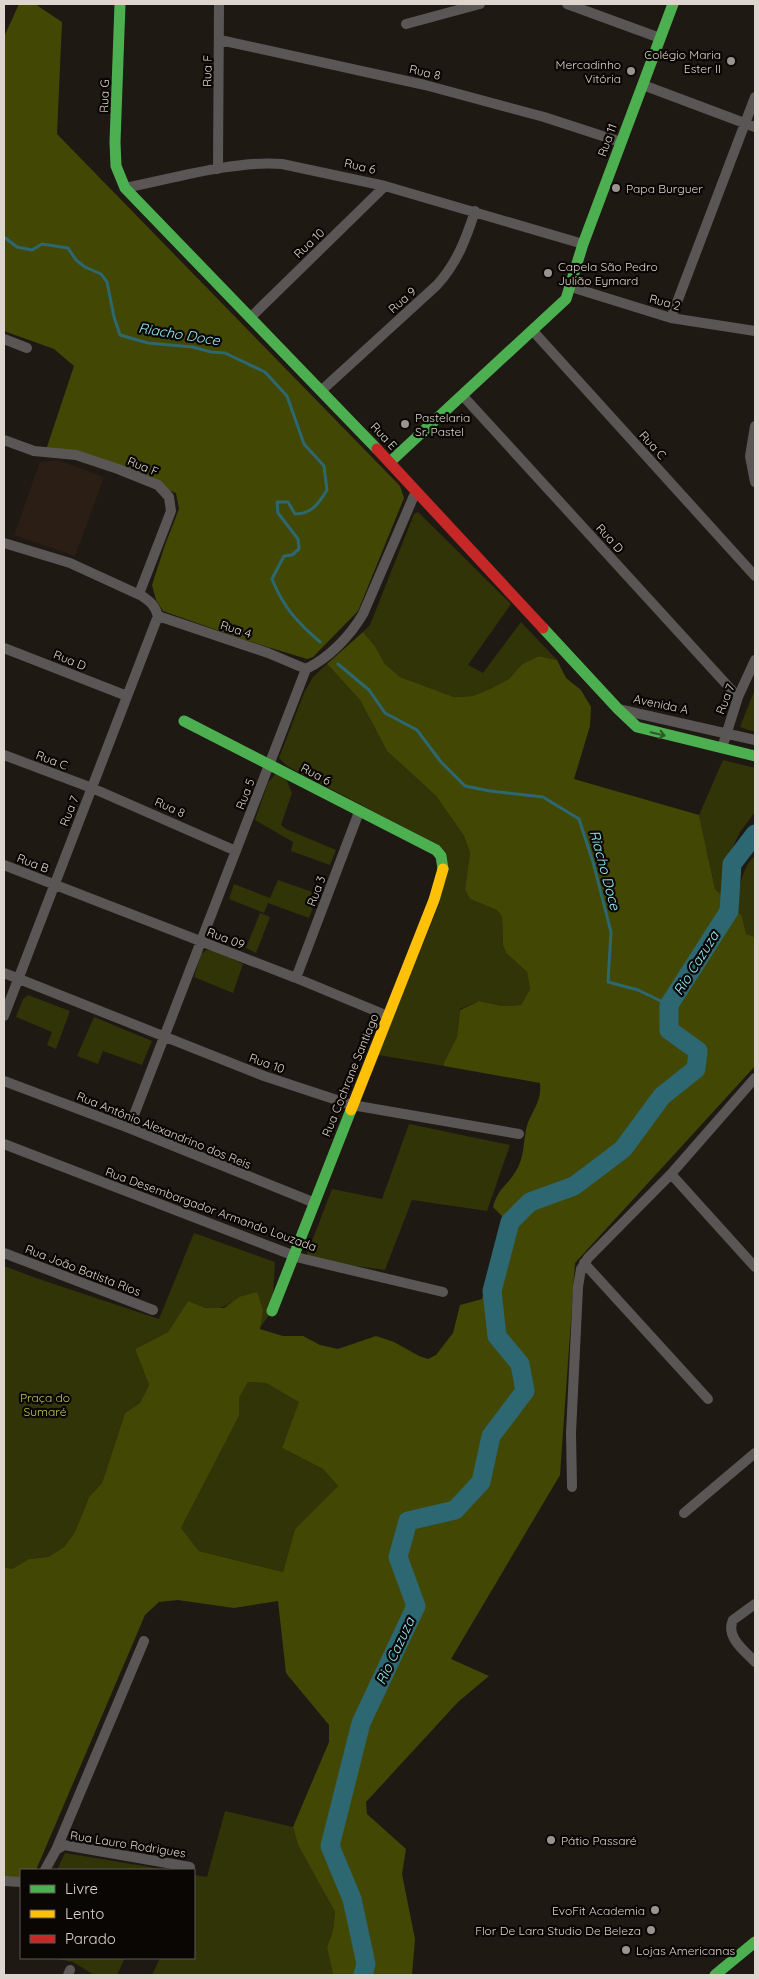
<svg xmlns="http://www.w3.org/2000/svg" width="759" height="1979" font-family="Quicksand,sans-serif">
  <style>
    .education { fill: #2b1e14 }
    .green { fill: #303407 }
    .forest { fill: #424804; fill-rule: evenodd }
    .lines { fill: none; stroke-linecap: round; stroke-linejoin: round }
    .stream { stroke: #2c6772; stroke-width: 3 }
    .river { stroke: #2c6772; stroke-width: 19 }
    .street { stroke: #5a5655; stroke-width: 10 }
    .fast { stroke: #4caf50; stroke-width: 11 }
    .slow { stroke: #ffc107; stroke-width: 11 }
    .jam { stroke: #c62828; stroke-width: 11 }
    .oneway { stroke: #2a5a2a }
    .poi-dot { fill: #9a948e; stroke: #090603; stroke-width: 2 }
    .labels { text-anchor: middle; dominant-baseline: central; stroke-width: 4.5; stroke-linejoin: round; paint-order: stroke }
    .poi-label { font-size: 12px; fill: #ddd6cf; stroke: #090603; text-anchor: start }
    .street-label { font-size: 12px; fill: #ddd6cf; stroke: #090603 }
    .park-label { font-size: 12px; fill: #bccc55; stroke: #090603 }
    .water-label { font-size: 14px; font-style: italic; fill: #96edfe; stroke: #090603 }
  </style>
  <rect width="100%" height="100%" fill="#1f1914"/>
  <path class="education" d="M 58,460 L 104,477 L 75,556 L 14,535 L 40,462 Z"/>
  <path class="green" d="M 418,512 L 511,604 L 468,665 L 483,673 L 521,622 L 557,660 L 539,656 L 522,664 L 509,679 L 492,688 L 473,696 L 454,697 L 400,677 L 385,664 L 375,646 L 363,632 L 370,625 L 414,514 Z
    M 327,664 L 360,700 L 387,751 L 436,796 L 464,836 L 470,853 L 465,890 L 470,899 L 497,910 L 502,917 L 503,945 L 506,953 L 527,972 L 530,989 L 521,1005 L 502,1006 L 479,1001 L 460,1009 L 457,1037 L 444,1062 L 444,1066 L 378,1055 L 440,902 L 438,845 L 287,766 L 279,758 L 304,693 L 313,677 Z
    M 755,689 L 755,732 L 740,727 Z
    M 723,760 L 755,768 L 755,812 L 740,832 L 726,861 L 721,896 L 715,889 L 699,815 Z
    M 276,773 L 286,779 L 292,793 L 281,825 L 286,829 L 336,850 L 330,865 L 291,851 L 293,842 L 255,820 L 268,783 Z
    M 755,856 L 755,937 L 746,934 L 742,916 L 735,909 C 738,894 742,865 755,856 Z
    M 278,880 L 318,894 L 309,918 L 268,903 L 264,913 L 229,899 L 234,884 L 270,898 Z
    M 260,913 L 270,917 L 256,953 L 246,948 Z
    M 206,950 L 215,951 L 243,964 L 233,993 L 194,977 L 201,954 Z
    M 28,995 L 70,1011 L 56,1049 L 47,1045 L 52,1032 L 16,1017 L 23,999 Z
    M 94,1017 L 152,1041 L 142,1065 L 103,1051 L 98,1064 L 77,1056 Z
    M 409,1124 L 510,1145 L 487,1211 L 412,1200 L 385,1270 L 305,1259 L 332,1189 L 382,1199 Z
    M 194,1233 L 275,1262 L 272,1311 L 259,1329 L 263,1310 L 239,1297 C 218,1313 212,1311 188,1301 L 168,1332 L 135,1349 L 149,1385 L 140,1403 L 125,1413 L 102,1483 L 89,1497 L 75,1532 L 64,1547 L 48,1557 L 29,1559 L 12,1569 L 4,1567 L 4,1266 L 33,1277 L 159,1319 Z
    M 248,1382 L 266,1383 L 300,1402 L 282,1448 L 323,1469 L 338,1486 L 295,1529 L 283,1572 L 199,1551 L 181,1528 L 239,1416 L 239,1398 Z
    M 225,1811 L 293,1827 L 298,1845 L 335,1912 L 333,1930 L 327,1947 L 333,1975 L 152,1975 L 160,1958 L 194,1958 L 194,1875 L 207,1877 Z
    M 65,1853 L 168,1870 L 57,1870 Z
    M 53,1958 L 125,1958 L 117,1975 L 94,1975 L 73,1962 Z"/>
  <path class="forest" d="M 19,4 L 35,4 L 62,22 L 57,134 L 400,486 L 404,498 L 358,611 L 313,657 L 307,659 L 245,640 L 163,611 L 156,600 L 152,585 L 165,545 L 179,509 L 176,493 L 74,454 L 46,450 L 74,366 L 54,349 L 4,331 L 4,37 Z
    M 363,632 L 375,646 L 385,664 L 400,677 L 454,697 L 473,696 L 492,688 L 509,679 L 522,664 L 539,656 L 557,660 L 566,678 L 581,690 L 591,707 L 590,726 L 574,779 L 699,815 L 715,889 L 742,916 L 746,934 L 755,937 L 755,1066 L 575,1263 L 560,1475 L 451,1659 L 489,1676 L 458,1702 L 366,1802 L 367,1814 L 406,1849 L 402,1874 L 415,1939 L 412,1975 L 333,1975 L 327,1947 L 333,1930 L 335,1912 L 298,1845 L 293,1827 L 329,1742 L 329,1725 L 286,1673 L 278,1601 L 234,1608 L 178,1600 L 159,1602 L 145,1615 L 36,1870 L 21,1870 L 21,1880 L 4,1878 L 4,1567 L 12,1569 L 29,1559 L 48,1557 L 64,1547 L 75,1532 L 89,1497 L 102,1483 L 125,1413 L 140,1403 L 149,1385 L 135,1349 L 168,1332 L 188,1301 L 206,1308 L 224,1308 L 239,1297 L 257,1292 L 263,1310 L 260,1329 L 283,1336 L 303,1336 L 320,1345 L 338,1349 L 376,1336 L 394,1342 L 419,1356 L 428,1359 L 436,1355 L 453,1333 L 460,1305 L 482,1299 L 504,1218 L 493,1207 C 498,1188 507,1186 516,1171 C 524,1158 523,1146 526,1130 C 530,1112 542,1104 540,1083 L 444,1066 L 444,1062 L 457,1037 L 460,1010 L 479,1001 L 502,1006 L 521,1005 L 530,989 L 527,972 L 506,953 L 503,945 L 502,917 L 497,910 L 470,899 L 465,890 L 470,853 L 464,836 L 436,796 L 387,751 L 360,700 L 327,664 ZM 248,1382 L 266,1383 L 299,1402 L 282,1448 L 323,1469 L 338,1486 L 295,1529 L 283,1572 L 199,1551 L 181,1528 L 239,1416 L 239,1398 Z"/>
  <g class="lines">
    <path class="stream" d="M 4,237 L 17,247 L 32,250 L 42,244 L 68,248 L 76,260 L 85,267 L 101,274 L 107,282 L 114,317 L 120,335 L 148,343 L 193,347 L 211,352 L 225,353 L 265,372 L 287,396 L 304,444 L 324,466 L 327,490 C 319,503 312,514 295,514 L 288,502 L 277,502 L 278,513 L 298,539 L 299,549 L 292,555 L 284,556 L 272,579 C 283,607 298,623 320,642
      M 338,664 L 369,690 L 385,713 L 417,730 L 441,762 L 465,786 L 490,791 L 543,797 L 579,819 L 593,862 L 611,932 L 608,982 L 638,990 L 669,1005"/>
    <path class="river" d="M 363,1975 L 366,1964 L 352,1899 L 330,1846 L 361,1723 L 416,1606 L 398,1557 L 408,1521 L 455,1510 L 481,1482 L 491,1436 L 525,1391 L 520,1364 L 497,1336 L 492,1291 L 510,1222 L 530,1202 L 574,1186 L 623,1149 L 662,1096 L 696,1069 L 698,1051 L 669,1030 L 669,1005 L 729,911 L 732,864 L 755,834"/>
    <path class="street" d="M 567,4 L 660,38
      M 406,24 L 480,4
      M 220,40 L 425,85 L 544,117 L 621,142
      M 643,85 L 755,127
      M 218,169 L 219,4
      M 125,188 C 171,179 236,160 282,164 L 385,186 L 583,244
      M 571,287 L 671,318 L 755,331
      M 250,318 L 385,186
      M 671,318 L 755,97
      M 533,331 L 755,576
      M 4,339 L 27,348
      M 322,390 L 437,285 C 457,263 466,239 475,211
      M 463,396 L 738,697
      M 755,426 L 750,456 L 755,482
      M 4,440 L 34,451 L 76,455 L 118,469 L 158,485 L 169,497 L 171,511 L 139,594
      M 4,543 L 70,563 L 142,596 C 151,602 155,606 158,616
      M 158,616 L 268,653 L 306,669
      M 4,648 L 127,696
      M 618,709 L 755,740
      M 722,748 L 738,697 L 755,660
      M 4,755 L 92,788 L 236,851
      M 4,865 L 296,978 L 388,1016
      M 4,973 L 264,1076 L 352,1105 L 519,1134
      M 296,978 L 359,812
      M 4,1016 L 158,616
      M 4,1081 L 129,1128 L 315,1203
      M 129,1128 L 306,669 C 329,658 350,636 363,614 L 416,491
      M 4,1144 L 300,1258 L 443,1292
      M 671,1174 L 755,1267
      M 4,1253 L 153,1310
      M 584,1263 L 708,1399
      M 572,1487 L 571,1433 L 578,1287 L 581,1269 L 588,1258 L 671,1174 L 755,1078
      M 684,1513 L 755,1453
      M 755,1604 L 733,1620 C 725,1637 745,1651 755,1662
      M 56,1850 L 144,1641
      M 45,1870 L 56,1850 L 64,1845 L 190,1867
      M 4,1881 L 21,1882
      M 68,1975 L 70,1970"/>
    <path class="fast" d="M 120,4 L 115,142 L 116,166 L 125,188 L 377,449
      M 390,462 L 566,299 L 583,244 L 673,4
      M 543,628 L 618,709 L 637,727 L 755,756
      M 184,721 L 436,850 L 441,856 L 443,869
      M 272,1311 L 351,1110
      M 715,1975 L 755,1942"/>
    <path class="slow" d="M 351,1110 L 434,900 L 443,869"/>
    <path class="jam" d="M 377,449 L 543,628"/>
  </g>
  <defs><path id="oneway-shaft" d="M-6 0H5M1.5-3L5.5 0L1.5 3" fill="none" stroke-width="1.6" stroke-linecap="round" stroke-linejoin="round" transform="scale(1.25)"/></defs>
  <use class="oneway" href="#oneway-shaft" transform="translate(658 734) rotate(13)"/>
  <g class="poi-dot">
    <circle cx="731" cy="61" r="5"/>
    <circle cx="631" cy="71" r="5"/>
    <circle cx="616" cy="188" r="5"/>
    <circle cx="548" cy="273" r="5"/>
    <circle cx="405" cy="424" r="5"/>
    <circle cx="551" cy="1840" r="5"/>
    <circle cx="655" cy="1910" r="5"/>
    <circle cx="651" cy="1930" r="5"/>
    <circle cx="626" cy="1950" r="5"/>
  </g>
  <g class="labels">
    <g class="poi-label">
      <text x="721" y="54" text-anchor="end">Colégio Maria<tspan x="721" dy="14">Ester II</tspan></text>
      <text x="621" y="64" text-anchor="end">Mercadinho<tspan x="621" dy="14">Vitória</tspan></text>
      <text x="626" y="188">Papa Burguer</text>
      <text x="558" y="266">Capela São Pedro<tspan x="558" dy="14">Julião Eymard</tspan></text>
      <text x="415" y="417">Pastelaria<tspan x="415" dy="14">Sr. Pastel</tspan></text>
      <text x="561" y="1840">Pátio Passaré</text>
      <text x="645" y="1910" text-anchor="end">EvoFit Academia</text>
      <text x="641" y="1930" text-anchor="end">Flor De Lara Studio De Beleza</text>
      <text x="636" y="1950">Lojas Americanas</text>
    </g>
    <g class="street-label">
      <text transform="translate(207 71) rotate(-89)">Rua F</text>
      <text transform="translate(425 72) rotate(13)">Rua 8</text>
      <text transform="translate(104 96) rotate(-88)">Rua G</text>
      <text transform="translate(607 140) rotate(-70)">Rua 11</text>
      <text transform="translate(360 166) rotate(13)">Rua 6</text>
      <text transform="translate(309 243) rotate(-44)">Rua 10</text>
      <text transform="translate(402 300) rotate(-42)">Rua 9</text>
      <text transform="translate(665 302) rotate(15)">Rua 2</text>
      <text transform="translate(384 436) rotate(47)">Rua E</text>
      <text transform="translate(653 445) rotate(48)">Rua C</text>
      <text transform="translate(143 466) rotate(22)">Rua F</text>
      <text transform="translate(610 538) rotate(48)">Rua D</text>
      <text transform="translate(236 629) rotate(18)">Rua 4</text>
      <text transform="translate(70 660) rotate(22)">Rua D</text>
      <text transform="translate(725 699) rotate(-69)">Rua 7</text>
      <text transform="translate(661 704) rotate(12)">Avenida A</text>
      <text transform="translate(52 760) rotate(21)">Rua C</text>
      <text transform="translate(316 774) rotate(28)">Rua 6</text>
      <text transform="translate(245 794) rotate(-69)">Rua 5</text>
      <text transform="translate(170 807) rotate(24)">Rua 8</text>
      <text transform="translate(69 811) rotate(-68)">Rua 7</text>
      <text transform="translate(33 863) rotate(21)">Rua B</text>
      <text transform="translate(316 891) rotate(-69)">Rua 3</text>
      <text transform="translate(226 938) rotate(21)">Rua 09</text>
      <text transform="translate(267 1063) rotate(20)">Rua 10</text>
      <text transform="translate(350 1075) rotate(-68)">Rua Cochrane Santiago</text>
      <text transform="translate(164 1130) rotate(22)">Rua Antônio Alexandrino dos Reis</text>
      <text transform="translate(211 1209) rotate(20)">Rua Desembargador Armando Louzada</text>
      <text transform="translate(83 1270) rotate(21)">Rua João Batista Rios</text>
      <text transform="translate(128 1844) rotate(9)">Rua Lauro Rodrigues</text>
    </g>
    <g class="park-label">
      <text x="45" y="1397">Praça do<tspan x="45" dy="14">Sumaré</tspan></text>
    </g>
    <g class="water-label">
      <text transform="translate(179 334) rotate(9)">Riacho Doce</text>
      <text transform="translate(605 870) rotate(75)">Riacho Doce</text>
      <text transform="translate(696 963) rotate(-58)">Rio Cazuza</text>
      <text transform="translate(395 1651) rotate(-65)">Rio Cazuza</text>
    </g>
  </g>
  <rect width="759" height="1979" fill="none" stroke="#ddd6cf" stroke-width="10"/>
  <rect x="20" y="1869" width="175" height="90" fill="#090603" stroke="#5e5955"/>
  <rect x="30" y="1885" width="25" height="8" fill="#4caf50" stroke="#5e5955"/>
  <text x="65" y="1894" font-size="15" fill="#ddd6cf">Livre</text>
  <rect x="30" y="1910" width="25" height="8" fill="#ffc107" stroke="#5e5955"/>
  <text x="65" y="1919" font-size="15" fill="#ddd6cf">Lento</text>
  <rect x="30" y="1935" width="25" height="8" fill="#c62828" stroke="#5e5955"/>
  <text x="65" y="1944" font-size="15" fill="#ddd6cf">Parado</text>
</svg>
